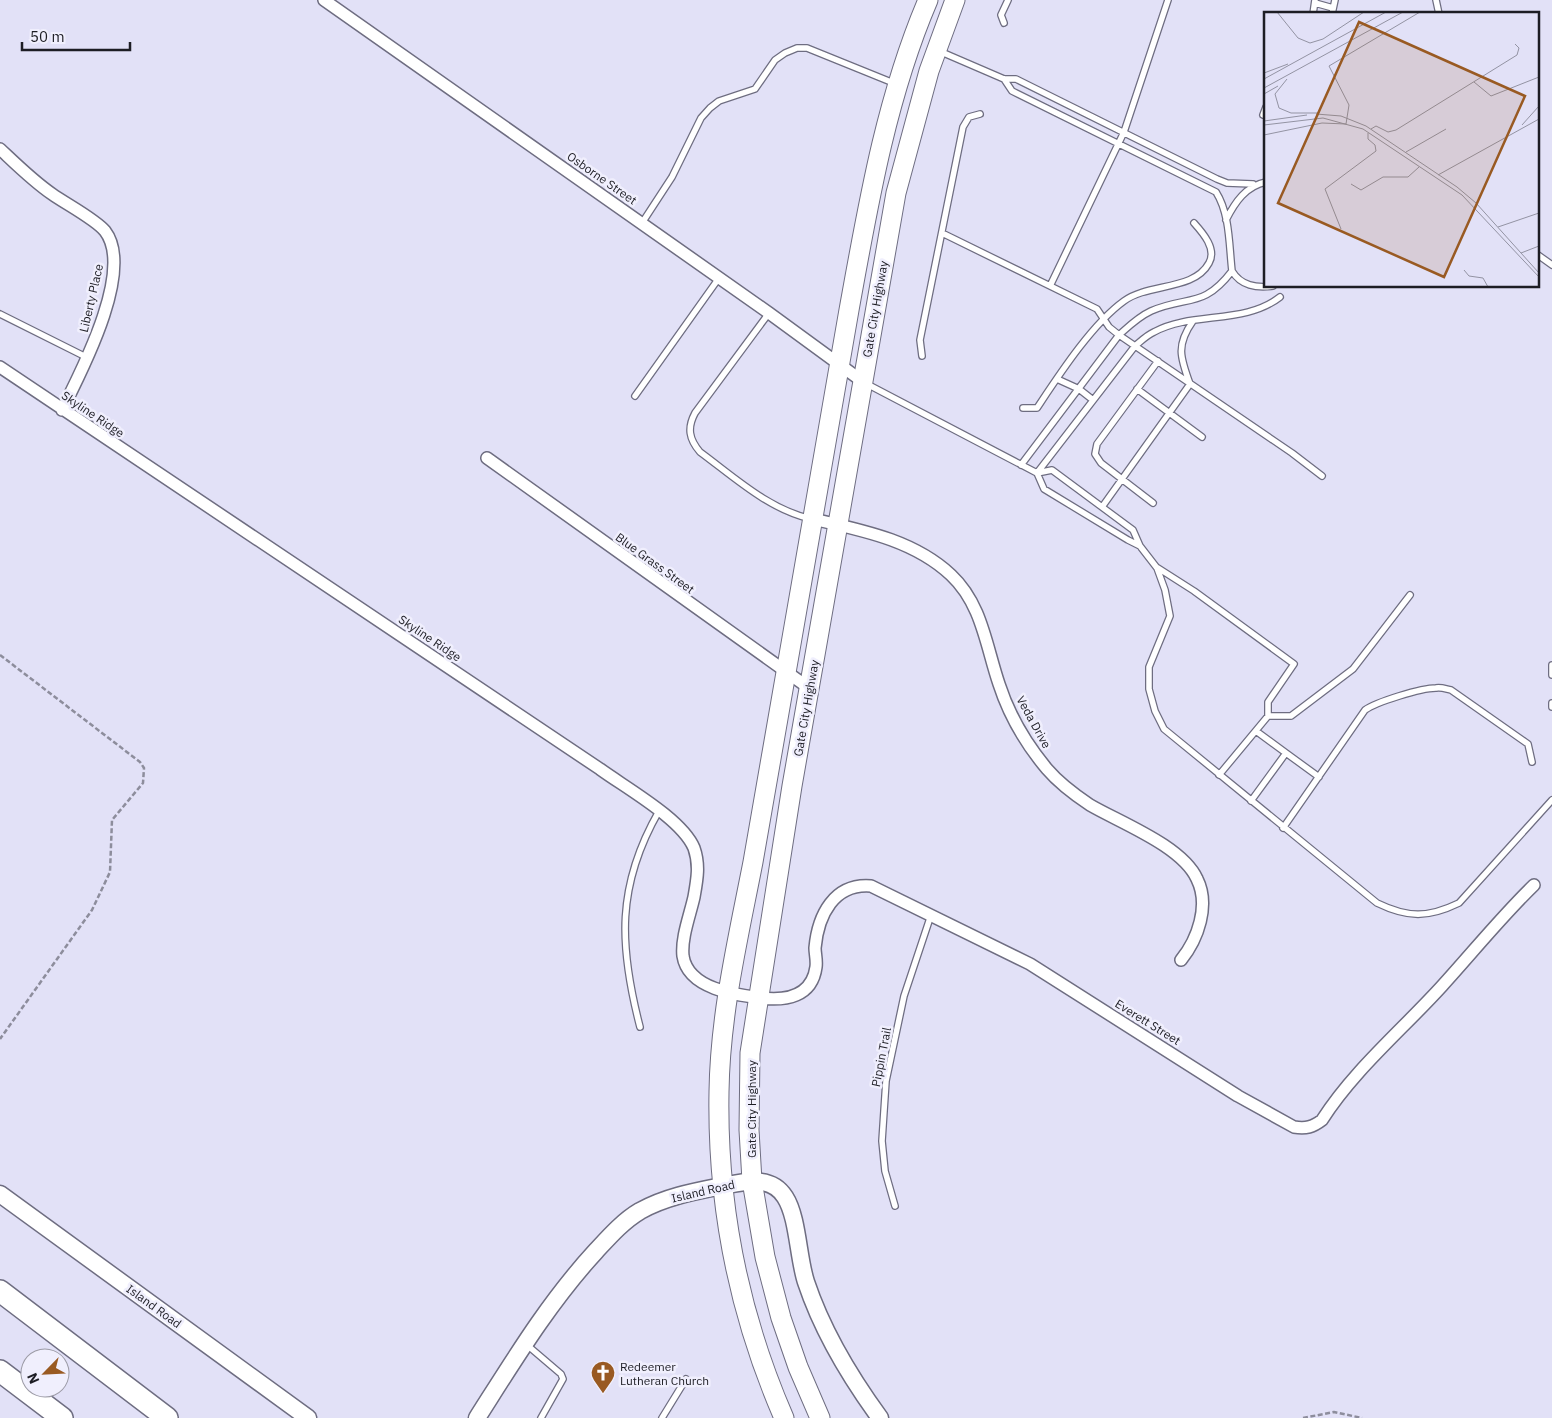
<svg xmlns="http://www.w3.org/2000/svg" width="1552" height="1418" font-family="'IBM Plex Sans',sans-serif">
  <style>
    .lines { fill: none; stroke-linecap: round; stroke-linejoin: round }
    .lane-casing { stroke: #6e6d81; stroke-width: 8 }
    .street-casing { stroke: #6e6d81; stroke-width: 14 }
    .secondary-casing { stroke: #6e6d81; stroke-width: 19 }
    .primary-casing { stroke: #6e6d81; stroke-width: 21 }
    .highway-casing { stroke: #6e6d81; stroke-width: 24 }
    .path { stroke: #8d8d9c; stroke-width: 2.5; stroke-dasharray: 5 2.5; stroke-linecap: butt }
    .lane { stroke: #fff; stroke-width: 5.5 }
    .street { stroke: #fff; stroke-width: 11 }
    .secondary { stroke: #fff; stroke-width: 16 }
    .primary { stroke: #fff; stroke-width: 19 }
    .highway { stroke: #fff; stroke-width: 21 }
    .labels { text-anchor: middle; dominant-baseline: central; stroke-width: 5; stroke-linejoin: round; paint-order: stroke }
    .street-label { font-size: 12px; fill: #1d1d24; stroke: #f0effd }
    .poi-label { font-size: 12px; fill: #1d1d24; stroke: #f0effd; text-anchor: start }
    .inset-road { fill: none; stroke: #9393a3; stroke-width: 1 }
    .view { fill: #995a22; fill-opacity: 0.15; stroke: #995a22; stroke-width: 2.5 }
    .inset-edge { fill: none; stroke: #1d1d24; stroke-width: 2.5 }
  </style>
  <rect width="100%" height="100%" fill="#e2e1f7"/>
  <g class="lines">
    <defs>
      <path id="lane" d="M 1436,0 L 1439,14
        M 1315,3 L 1333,8
        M 1313,14 L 1315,0
        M 1332,14 L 1335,0
        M 1004,23 L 1001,15 L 1008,0
        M 939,51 L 1004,79 L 1016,79 L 1217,179 L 1227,183 L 1253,184
        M 1004,79 L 1012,91 L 1216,192 C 1230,214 1229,245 1232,271 C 1203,309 1188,295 1151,311 C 1138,317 1129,326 1119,335 L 1021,465
        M 1263,115 L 1266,107
        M 1226,220 C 1235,202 1246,186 1266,182
        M 642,223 L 672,177 L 701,118 L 710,108 L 719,101 L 755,89 L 775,60 L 785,53 L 797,48 L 807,48 L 896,84
        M 942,233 L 1097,309 L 1109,327 L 1119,335 L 1292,453 L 1322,476
        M 1538,255 L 1552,265
        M 1232,271 C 1241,286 1256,288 1273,286
        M 1050,286 L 1124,132 L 1168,0
        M 769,313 L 695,413 C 687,428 689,439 700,452 C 734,477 768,509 811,519
        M 0,314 L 88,358
        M 922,356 L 920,340 L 963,127 L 969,117 L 980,114
        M 1057,379 L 1079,389 L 1093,400
        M 865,383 L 1037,473 L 1044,489 L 1128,540 L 1140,546
        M 1137,389 L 1202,437
        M 635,396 L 719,278
        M 1023,408 L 1037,408 C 1059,375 1092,324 1124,301 C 1148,283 1194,291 1209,263 C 1217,249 1203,233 1194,223
        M 1037,473 L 1052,470 L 1133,530 L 1140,546 L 1157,568 L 1165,590 L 1170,616 L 1149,667 L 1149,689 L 1155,711 L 1164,729 L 1377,903 C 1408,918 1428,918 1459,903 L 1552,800
        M 1037,473 L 1135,346 C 1141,341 1147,335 1154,332 C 1193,311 1244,325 1280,297
        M 1153,503 L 1101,463 L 1095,454 L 1097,444 L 1158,361
        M 1102,507 L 1190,384 C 1180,357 1176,345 1193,321
        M 1158,568 L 1194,591 L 1294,664 L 1268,702 L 1268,716 L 1219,775
        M 1552,665 L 1552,675
        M 1552,703 L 1552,707
        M 1268,716 L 1291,716 L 1353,669 L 1410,595
        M 1256,731 L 1286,753
        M 1251,801 L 1286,753 L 1319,777
        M 1283,828 L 1365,710 C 1376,702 1421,688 1436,688 C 1441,687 1446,689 1451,690 L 1528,744 L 1532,762
        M 640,1027 C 619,946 616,886 659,811
        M 895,1206 L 885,1171 L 882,1141 L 886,1081 L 904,996 L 931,915
        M 527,1345 L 561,1374 L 563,1379 L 541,1418
        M 662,1418 L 686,1379"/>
      <path id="street" d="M 324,0 L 769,313 L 862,381
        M 0,149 C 16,164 33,181 52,194 C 66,204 95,219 105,231 C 135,270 81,372 62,410
        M 0,367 L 600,769 C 626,788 682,819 694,848 C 700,865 697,880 694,897 C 690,915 681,938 683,956 C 688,989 736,995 761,998 C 786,1001 812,997 816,967 C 817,960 815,954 815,948 C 818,915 834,883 871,886 L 1030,964 L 1238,1096 L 1294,1127 C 1306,1129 1313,1127 1322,1120 C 1354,1070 1402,1030 1442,986 C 1473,952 1501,917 1534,885
        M 487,458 L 809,688
        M 813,519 C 861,530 914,540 951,575 C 982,604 986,646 999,684 C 1009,715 1026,744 1047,769 C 1059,783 1075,795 1090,805 C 1121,823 1182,846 1197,879 C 1210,905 1198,939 1181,960"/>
      <path id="secondary" d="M 0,1194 L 308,1418
        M 477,1418 C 514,1360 549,1302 596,1251 C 609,1237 623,1221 640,1211 C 667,1196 697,1191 727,1185 C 748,1181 772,1176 785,1197 C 798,1217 798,1258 806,1282 C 822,1330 850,1377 880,1418"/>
      <path id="primary" d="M 784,1418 C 739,1315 717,1205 719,1092 C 720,1014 738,939 753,862 C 765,795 776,728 788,661 C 809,544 828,427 849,310 C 868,205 886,98 928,0
        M 820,1418 L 798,1367 L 781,1318 L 765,1257 L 752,1181 L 749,1130 L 750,1053 L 792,786 L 896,193 L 929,71 L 955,0"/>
      <path id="highway" d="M 0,1291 L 167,1418
        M 0,1371 L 62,1418"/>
    </defs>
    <use href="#lane" class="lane-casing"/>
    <use href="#street" class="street-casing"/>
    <use href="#secondary" class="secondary-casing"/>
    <use href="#primary" class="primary-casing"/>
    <use href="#highway" class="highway-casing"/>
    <path class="path" d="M 0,655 L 140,762 L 144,768 L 143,783 L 112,820 L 110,872 L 92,910 L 0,1039
      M 1303,1418 L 1334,1412 L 1362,1418"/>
    <use href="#lane" class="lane"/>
    <use href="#street" class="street"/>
    <use href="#secondary" class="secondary"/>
    <use href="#primary" class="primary"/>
    <use href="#highway" class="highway"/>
  </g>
  <defs>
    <symbol id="church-pin" viewBox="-11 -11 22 30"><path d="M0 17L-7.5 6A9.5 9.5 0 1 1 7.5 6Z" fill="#995a22" stroke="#f0effd"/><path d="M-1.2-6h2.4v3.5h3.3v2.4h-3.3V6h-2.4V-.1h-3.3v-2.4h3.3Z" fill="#fff"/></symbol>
  </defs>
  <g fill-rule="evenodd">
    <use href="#church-pin" x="589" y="1359" width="28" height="38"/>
  </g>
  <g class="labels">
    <g class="street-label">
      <text transform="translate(602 178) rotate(35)">Osborne Street</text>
      <text transform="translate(91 298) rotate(-77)">Liberty Place</text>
      <text transform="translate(875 309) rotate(-80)">Gate City Highway</text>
      <text transform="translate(93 414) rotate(34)">Skyline Ridge</text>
      <text transform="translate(655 563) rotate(36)">Blue Grass Street</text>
      <text transform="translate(430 638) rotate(34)">Skyline Ridge</text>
      <text transform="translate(806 708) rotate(-80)">Gate City Highway</text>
      <text transform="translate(1034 722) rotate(61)">Veda Drive</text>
      <text transform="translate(1148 1022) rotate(32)">Everett Street</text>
      <text transform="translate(881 1057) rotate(-79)">Pippin Trail</text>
      <text transform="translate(751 1109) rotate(-90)">Gate City Highway</text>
      <text transform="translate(703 1191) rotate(-13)">Island Road</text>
      <text transform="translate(154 1306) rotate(36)">Island Road</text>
    </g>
    <g class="poi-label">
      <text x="620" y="1366">Redeemer<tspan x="620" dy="14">Lutheran Church</tspan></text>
    </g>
  </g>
  <g transform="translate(1264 12)">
    <rect width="275" height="275" fill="#e2e1f7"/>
    <path class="inset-road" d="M 13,0 L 34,26 L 46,31 L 59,27 L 100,0M 0,61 L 24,52M 0,67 L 122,0M 23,67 L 11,82 L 15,96 L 27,101 L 54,101M 210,70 L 227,84 L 275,65M 0,76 L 139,0M 0,82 L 14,74M 52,102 L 77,104 L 102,114 L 193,175 L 212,191 L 275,261M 0,109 L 43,103M 0,113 L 59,106 L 99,117 L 198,183 L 275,265M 258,113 L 275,94M 107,117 L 112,114 L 124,120 L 132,118 L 253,43 L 255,36 L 251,32M 0,123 L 58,111 L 82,112 L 85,93 L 65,54 L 156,0M 142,140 L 182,117M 174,163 L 275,107M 87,172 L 97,178 L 119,165 L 144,165 L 155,155M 234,215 L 275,201M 77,217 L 61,177 L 112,139 L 111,133 L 104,127 L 104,121M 257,241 L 275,234M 200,258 L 205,264 L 219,266 L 224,275"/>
    <path class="view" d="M 95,10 L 261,84 L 180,265 L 14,191 Z"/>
    <rect width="275" height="275" class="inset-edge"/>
  </g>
  <g transform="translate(45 1373) rotate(246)"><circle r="24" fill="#f0effd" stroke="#9c9ba6"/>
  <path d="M0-4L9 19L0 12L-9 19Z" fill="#995a22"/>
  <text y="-8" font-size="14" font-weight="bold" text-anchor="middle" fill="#1d1d24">N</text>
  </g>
  <path d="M22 42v8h108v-8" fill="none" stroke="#1d1d24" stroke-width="2.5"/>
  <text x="30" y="42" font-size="15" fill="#1d1d24" stroke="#f0effd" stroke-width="4" paint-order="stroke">50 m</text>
</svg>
